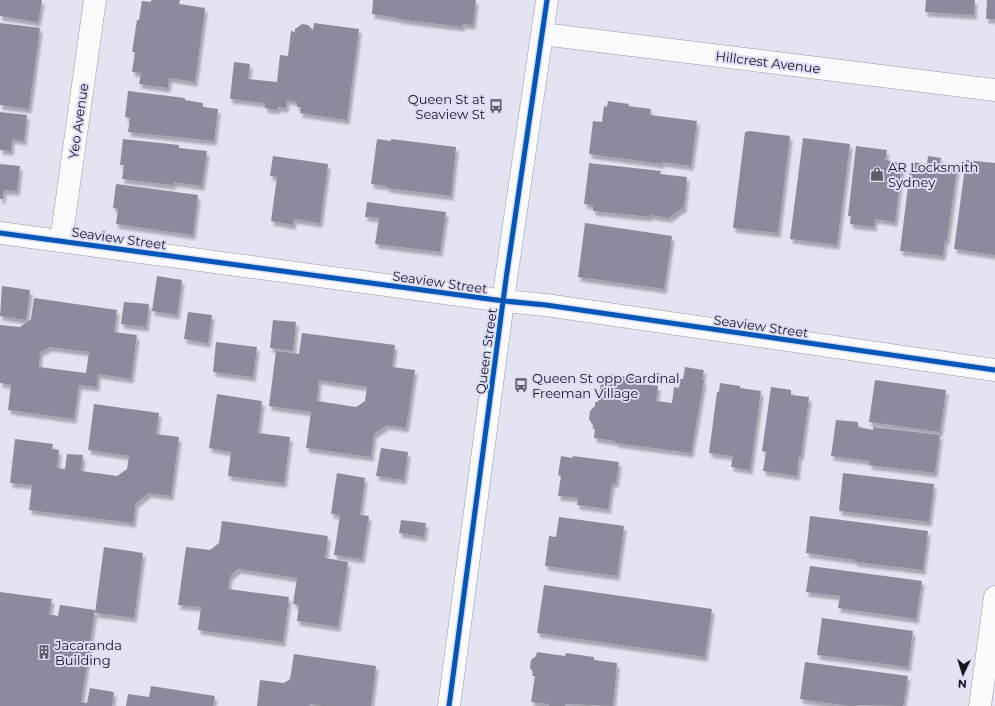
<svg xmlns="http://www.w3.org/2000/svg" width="995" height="706" font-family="Montserrat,sans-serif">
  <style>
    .building { fill: #8c8a9c; fill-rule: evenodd; filter: url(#shadow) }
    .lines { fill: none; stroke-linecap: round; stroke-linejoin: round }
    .street-casing { stroke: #9999a4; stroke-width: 23 }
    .street { stroke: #fbfbfd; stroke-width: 22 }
    .cycleway-casing { stroke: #ddddf7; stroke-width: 8 }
    .cycleway { stroke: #0057b8; stroke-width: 5 }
    .labels { text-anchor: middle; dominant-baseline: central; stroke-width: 4; stroke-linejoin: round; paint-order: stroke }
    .street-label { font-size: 13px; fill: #16161f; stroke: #ddddf7 }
    .poi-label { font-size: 13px; fill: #16161f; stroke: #ddddf7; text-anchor: start }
  </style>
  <defs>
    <filter id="shadow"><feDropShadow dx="2.5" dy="4.5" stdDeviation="1" flood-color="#0004"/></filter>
  </defs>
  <rect width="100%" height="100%" fill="#e3e3f1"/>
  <path class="building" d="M 0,0 L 42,0 L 38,22 L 0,16 Z
    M 151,0 L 180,0 L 179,4 L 205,8 L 195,82 L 169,78 L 168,88 L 139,84 L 141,73 L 132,72 L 135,52 L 132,52 L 137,20 L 139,20 L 142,1 L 151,2 Z
    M 373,0 L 476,0 L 473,25 L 463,24 L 462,27 L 398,19 L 398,18 L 372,14 Z
    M 926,0 L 975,0 L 974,15 L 925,12 Z
    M 987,0 L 995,0 L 995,19 L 986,19 Z
    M 0,23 L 40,28 L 29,109 L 0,105 Z
    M 314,23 L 359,29 L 347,120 L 300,113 L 301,107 L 297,107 L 297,102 L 287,100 L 286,108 L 278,107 L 277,110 L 265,108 L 265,103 L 230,99 L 234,62 L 250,64 L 248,79 L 277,82 L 280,55 L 288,56 L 291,31 L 295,32 L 295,29 L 302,24 L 308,25 L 313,30 Z
    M 128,91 L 185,98 L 185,100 L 203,103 L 203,107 L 218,109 L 214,141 L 128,132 L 130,118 L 125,117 Z
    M 608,101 L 629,104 L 628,106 L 651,109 L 650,115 L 697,121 L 691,166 L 662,162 L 662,164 L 589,154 L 593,121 L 602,122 L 604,106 L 607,107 Z
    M 0,112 L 27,115 L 24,141 L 12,139 L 11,151 L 0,150 Z
    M 750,131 L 790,136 L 778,233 L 733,228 L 745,132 Z
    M 803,138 L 850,144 L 837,245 L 790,239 Z
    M 123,139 L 179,145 L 179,148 L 207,151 L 202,186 L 174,182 L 173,185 L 122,179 L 124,165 L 120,165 Z
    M 377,139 L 391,141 L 391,139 L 456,147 L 451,196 L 387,188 L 387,186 L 371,184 Z
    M 856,146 L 887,150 L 885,160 L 902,163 L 895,222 L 875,219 L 874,227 L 850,224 L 851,216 L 848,216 Z
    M 273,156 L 328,164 L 320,223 L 294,219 L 293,225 L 271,221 L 277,177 L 270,176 Z
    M 928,156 L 941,158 L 940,165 L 957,167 L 947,240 L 945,240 L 943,256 L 900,251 L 911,162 L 927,164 Z
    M 966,160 L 995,163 L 995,255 L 954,249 Z
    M 589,163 L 661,171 L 660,174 L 687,177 L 684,207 L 669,218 L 650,215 L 650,217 L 593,211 L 593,205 L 584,204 Z
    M 0,164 L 20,166 L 17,191 L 4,190 L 3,199 L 0,199 Z
    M 116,184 L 198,195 L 193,235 L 116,224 L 118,209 L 113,208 Z
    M 367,202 L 446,212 L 440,252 L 375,244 L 379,218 L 365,217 Z
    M 585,223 L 672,236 L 664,289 L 578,277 Z
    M 157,276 L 182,280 L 177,315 L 152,311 Z
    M 2,286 L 30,290 L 26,320 L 0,316 Z
    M 34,298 L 117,310 L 114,332 L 137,335 L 131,379 L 98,374 L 97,387 L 79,385 L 74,419 L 8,410 L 11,385 L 0,383 L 0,325 L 20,327 L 31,319 ZM 50,347 L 89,352 L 86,373 L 39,367 L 40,352 Z
    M 124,302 L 149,304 L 146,327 L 121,324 Z
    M 188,312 L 212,315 L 208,343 L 184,339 Z
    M 273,320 L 296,322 L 293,351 L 270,348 Z
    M 302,333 L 395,345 L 392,367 L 415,370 L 406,428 L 387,425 L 374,434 L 371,457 L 306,448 L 311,412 L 269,406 L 276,351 L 299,354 ZM 319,380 L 367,387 L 365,401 L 356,407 L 317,401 Z
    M 216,342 L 257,347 L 253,377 L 213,372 Z
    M 685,367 L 704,370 L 702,380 L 704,380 L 691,453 L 616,443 L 615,441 L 594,438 L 595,429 L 593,429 L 593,425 L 589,419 L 590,411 L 595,406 L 595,402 L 598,402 L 602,375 L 609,376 L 609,374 L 635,378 L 634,383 L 658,386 L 656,401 L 672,403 L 674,387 L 679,388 L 680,379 L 683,379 Z
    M 875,380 L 946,390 L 940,432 L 869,422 Z
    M 720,383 L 740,386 L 740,388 L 761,391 L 750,470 L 731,467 L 733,456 L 709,453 L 717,392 L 719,392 Z
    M 771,387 L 791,390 L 791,395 L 809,397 L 801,456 L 799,456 L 797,476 L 763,471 L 766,452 L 762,451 Z
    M 217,394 L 262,401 L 258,433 L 290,437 L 284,483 L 228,476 L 231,452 L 209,448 Z
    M 94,404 L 159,413 L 156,434 L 179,437 L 171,496 L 149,493 L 136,503 L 133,523 L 29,510 L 32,485 L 10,483 L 15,439 L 53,444 L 52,449 L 59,450 L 57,468 L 65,469 L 67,454 L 83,455 L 81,471 L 117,476 L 127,469 L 129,456 L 88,450 Z
    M 836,420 L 858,422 L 858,427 L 873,430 L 873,427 L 940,435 L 935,473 L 869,465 L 870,461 L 831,456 Z
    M 381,448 L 408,452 L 404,480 L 376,476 Z
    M 561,456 L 572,458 L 573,456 L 619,462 L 616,483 L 612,483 L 608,509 L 577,505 L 578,498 L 558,496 L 561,476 L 558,475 Z
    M 337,473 L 365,478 L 360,515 L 369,516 L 362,559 L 334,555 L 340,515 L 331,514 Z
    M 843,473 L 934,484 L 929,522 L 839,511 Z
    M 810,516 L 928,531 L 923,570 L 855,562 L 855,560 L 806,553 Z
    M 559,517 L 624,526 L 617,576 L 545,566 L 549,536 L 556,537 Z
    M 401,520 L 426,523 L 424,537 L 399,533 Z
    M 222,521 L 328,536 L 325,558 L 348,562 L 338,627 L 297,621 L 299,605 L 293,604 L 297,578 L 238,569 L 230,576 L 228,589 L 289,597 L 283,642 L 198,630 L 201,607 L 178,605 L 186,547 L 210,550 L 219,543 Z
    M 104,547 L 143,553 L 134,618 L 95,613 Z
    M 810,566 L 922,581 L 916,619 L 838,608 L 840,596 L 806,592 Z
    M 544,585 L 712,609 L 705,657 L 537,633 Z
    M 0,592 L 52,599 L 49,614 L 58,616 L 60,605 L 95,610 L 81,702 L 87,703 L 90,688 L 114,692 L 112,706 L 0,706 Z
    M 822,618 L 913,631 L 908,667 L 817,655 Z
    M 537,652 L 565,656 L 566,653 L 594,657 L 594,660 L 617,663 L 613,706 L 565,704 L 565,706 L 549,706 L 549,704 L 531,702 L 535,676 L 532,676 L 533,672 L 530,668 L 531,660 L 536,656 Z
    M 294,654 L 376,666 L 371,706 L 323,706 L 311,704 L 308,706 L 257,706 L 260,680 L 284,683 L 290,679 Z
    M 805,662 L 908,676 L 903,706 L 856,705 L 856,706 L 849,706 L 800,699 Z
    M 151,686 L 215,696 L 213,706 L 126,706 L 128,694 L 149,697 Z"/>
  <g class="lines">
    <defs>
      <path id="street" d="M 542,34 L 995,90
        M 0,233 L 504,301 L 546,305 L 995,370
        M 61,241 L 95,0
        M 449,706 L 506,279 L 547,0
        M 980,706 L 995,597"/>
    </defs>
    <use href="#street" class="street-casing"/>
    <use href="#street" class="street"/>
    <defs>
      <path id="cycleway" d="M 0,233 L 504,301 L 546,305 L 995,370
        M 449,706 L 506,279 L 547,0"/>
    </defs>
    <use href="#cycleway" class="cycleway-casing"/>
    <use href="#cycleway" class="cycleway"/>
  </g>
  <defs>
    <symbol id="bus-bare" viewBox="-9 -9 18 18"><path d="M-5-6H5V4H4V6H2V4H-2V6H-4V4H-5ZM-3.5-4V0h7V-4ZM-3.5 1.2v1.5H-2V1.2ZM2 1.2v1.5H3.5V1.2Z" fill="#5e5e68" stroke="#ddddf7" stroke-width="2.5" paint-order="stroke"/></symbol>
    <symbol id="shop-bare" viewBox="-9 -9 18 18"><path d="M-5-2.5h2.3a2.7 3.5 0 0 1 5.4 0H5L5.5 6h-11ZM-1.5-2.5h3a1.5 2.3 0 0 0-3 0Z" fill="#5e5e68" stroke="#ddddf7" stroke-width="2.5" paint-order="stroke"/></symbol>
    <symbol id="building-bare" viewBox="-9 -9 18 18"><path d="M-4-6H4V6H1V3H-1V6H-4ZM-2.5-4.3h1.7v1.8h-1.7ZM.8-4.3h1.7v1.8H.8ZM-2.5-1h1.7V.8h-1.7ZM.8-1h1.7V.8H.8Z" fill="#5e5e68" stroke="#ddddf7" stroke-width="2.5" paint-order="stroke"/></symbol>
  </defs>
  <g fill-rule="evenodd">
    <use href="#bus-bare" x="486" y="96" width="20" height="20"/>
    <use href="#shop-bare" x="867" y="164" width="20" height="20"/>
    <use href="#bus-bare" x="511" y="375" width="20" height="20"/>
    <use href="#building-bare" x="34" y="642" width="20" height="20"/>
  </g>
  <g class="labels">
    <g class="street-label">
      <text transform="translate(768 62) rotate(7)">Hillcrest Avenue</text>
      <text transform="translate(78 121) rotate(-82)">Yeo Avenue</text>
      <text transform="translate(119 238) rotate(8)">Seaview Street</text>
      <text transform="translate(440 282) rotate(8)">Seaview Street</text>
      <text transform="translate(761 326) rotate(8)">Seaview Street</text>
      <text transform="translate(486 351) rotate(-82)">Queen Street</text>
    </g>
    <g class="poi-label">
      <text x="485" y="99" text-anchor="end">Queen St at<tspan x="485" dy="15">Seaview St</tspan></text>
      <text x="888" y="167">AR Locksmith<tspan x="888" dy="15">Sydney</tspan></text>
      <text x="532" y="378">Queen St opp Cardinal<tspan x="532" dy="15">Freeman Village</tspan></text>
      <text x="55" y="645">Jacaranda<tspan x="55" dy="15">Building</tspan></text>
    </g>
  </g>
  <g transform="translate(963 674) rotate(184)" stroke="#ddddf7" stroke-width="3" paint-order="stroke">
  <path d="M0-3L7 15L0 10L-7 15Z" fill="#16161f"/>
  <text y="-6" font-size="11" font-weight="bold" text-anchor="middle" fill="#16161f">N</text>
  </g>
</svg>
